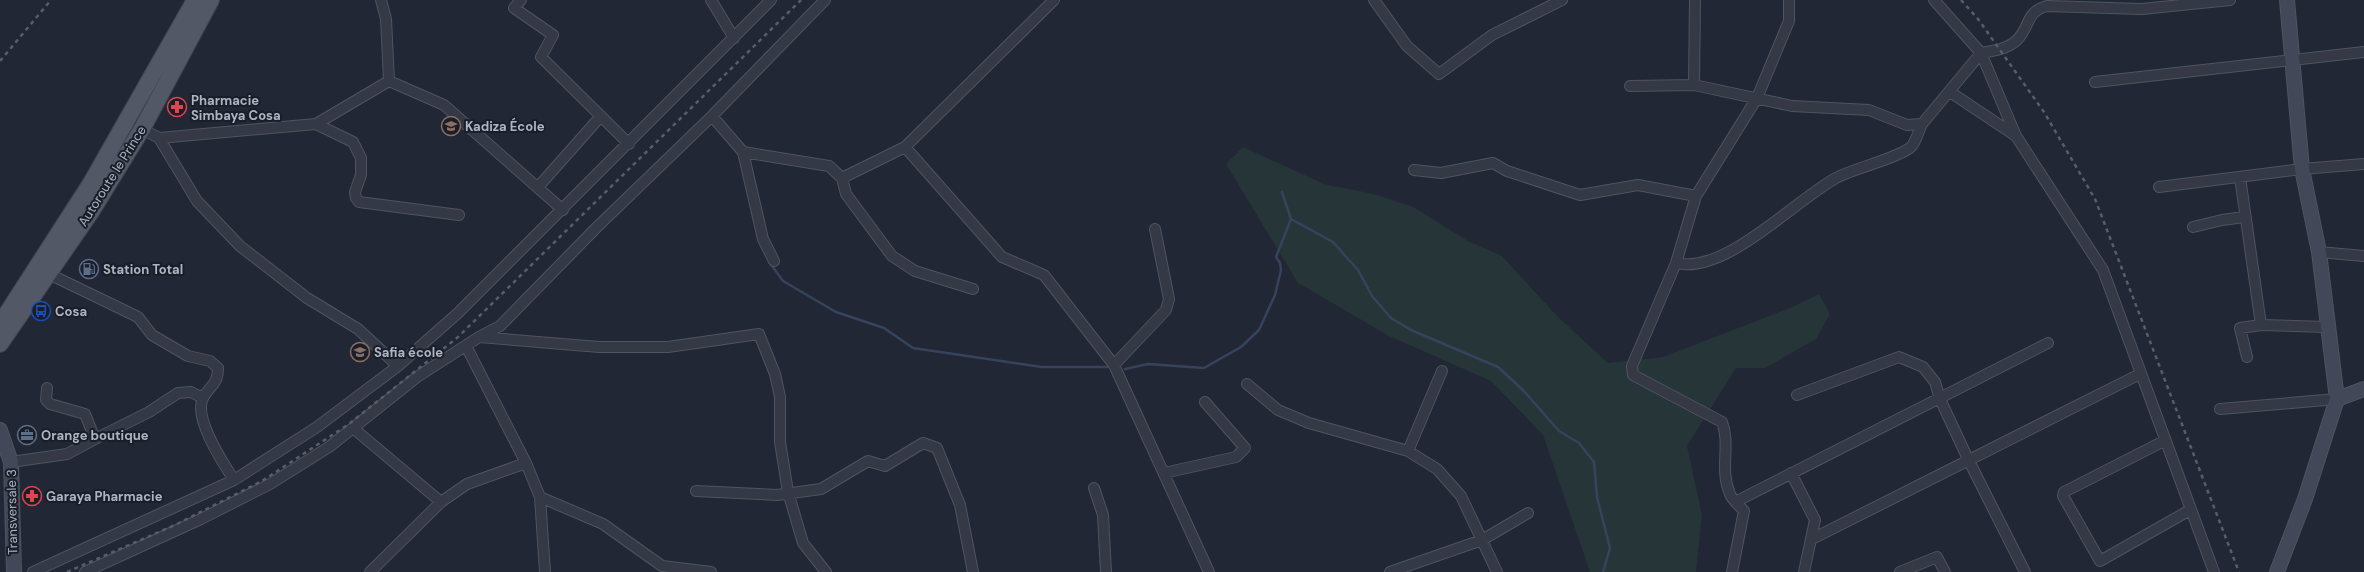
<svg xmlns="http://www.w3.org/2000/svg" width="2364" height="572" font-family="'DM Sans',sans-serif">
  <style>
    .green { fill: #253538 }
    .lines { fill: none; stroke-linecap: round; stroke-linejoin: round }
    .stream { stroke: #37435c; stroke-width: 2.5 }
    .street-casing { stroke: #4e5460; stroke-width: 12 }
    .secondary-casing { stroke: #4e5460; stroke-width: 16 }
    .primary-casing { stroke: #3d424e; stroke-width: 18 }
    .street { stroke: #343945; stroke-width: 10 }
    .secondary { stroke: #424857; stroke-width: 14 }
    .primary { stroke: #525865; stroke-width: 16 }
    .rail { stroke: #565d6c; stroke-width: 2.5; stroke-dasharray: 4 4; stroke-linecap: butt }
    .labels { text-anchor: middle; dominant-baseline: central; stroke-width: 4; stroke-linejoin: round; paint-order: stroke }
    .poi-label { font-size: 13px; font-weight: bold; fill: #aeb4c2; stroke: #191e29; text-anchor: start }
    .street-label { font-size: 13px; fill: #aeb4c2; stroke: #191e29 }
  </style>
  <rect width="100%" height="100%" fill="#212734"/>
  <path class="green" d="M 1243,147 L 1324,184 L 1374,194 L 1413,207 L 1468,241 L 1502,256 L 1558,317 L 1608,363 L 1663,357 L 1792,307 L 1819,294 L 1830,314 L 1816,339 L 1765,368 L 1736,368 L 1687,446 L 1702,515 L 1696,572 L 1590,572 L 1543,435 L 1491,381 L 1389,336 L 1298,283 L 1226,164 Z"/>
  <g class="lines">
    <path class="stream" d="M 1282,192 L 1291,219 L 1333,242 L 1358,270 L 1372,296 L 1391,318 L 1411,330 L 1498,367 L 1523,390 L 1559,431 L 1579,443 L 1594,462 L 1597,497 L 1610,548 L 1603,572
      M 770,263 L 783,281 L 836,312 L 884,328 L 913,348 L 1042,367 L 1107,367
      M 1125,369 L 1148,364 L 1204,368 L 1241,347 L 1259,330 L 1275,295 L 1281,270 L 1280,263 L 1276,257 L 1291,219"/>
    <defs>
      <path id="street" d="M 521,0 L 514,8 L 553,35 L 541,57 L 629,144
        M 711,0 L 734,38
        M 1374,0 L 1407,46 L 1439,74 L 1492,35 L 1562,0
        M 1934,0 L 1981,53 L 2016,136 L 2103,270 L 2214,572
        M 389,81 L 444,105 L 563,210
        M 2095,82 L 2364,52
        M 1694,85 L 1792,106 L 1869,110 L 1907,125 L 1922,124 L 1981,53 C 1993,51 2008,49 2017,40 C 2031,26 2025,12 2047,6 L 2142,9 L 2230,0
        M 1630,86 L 1694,85 L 1695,0
        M 1950,92 L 2016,136
        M 712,116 L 743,152 L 763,239 L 774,261
        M 316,124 L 353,142 L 361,158 L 361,175 L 355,192 L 356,198 L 359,202 L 459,215
        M 142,129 L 159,138 L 316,124 L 389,81 L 386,19 L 381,0
        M 159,138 L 197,201 L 240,246 L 307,298 L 358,329 L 398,366
        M 905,147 L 1002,257 L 1044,275 L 1114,365 L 1209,572
        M 743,152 L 829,166 L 842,178 L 905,147 L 1054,0
        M 1414,170 L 1441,173 L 1493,163 L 1507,171 L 1580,195 L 1638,185 L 1696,196
        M 2240,177 L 2261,325
        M 842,178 L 846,194 L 892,256 L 915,271 L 973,289
        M 538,187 L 601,116
        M 2159,187 L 2302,169 L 2364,164
        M 2193,227 L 2222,220 L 2244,217
        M 2319,252 L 2364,256
        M 1676,263 C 1725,275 1794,201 1836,178 C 1852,169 1902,157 1912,146 C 1916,141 1919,130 1922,124
        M 49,274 L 138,317 L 152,335 L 188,356 L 210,361 L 218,368 C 218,385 210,385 203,398 C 193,418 223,463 234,480
        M 479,337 L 599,347 L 668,347 L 759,334 L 775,374 L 780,397 L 780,442 L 788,492 L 803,543 L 826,572
        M 466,346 L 526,463 L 540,497 L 545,572
        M 2247,357 L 2240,328 L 2261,325 L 2328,327
        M 1114,365 L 1166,310 L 1169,299 L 1155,229
        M 1247,384 L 1278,410 L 1309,423 L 1408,451 L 1437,469 L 1461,496 L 1497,572
        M 1797,395 L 1899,357 L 1923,367 L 1935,382 L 1940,399 L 1968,459 L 2025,572
        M 2220,409 L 2337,399
        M 353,428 L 441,502
        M 95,439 L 149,412 L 178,393 L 191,392 L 203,398
        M 2164,441 L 2064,492 L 2063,496 L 2100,561 L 2190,510
        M 1408,451 L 1442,371
        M 11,462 L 67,454 L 95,439 L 85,414 L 50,404 L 46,400 L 47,388
        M 1164,473 L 1236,457 L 1245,448 L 1205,402
        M 1791,473 L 1815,520 L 1804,572
        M 1094,488 L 1103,515 L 1106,572
        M 696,491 L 777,495 L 821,489 L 868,461 L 885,466 L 923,443 L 937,448 L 960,505 L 973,572
        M 540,497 L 603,524 L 662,566 L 711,572
        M 1737,501 L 2048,343
        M 1812,539 L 2140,374
        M 33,572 L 234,480 L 317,427 L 398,366 L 458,313 L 771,0
        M 85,572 L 201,519 L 270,484 L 329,447 L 417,377 L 479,337 L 500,326 L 597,227 L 712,116 L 825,0
        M 370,572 L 441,502 L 467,484 L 526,463
        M 1390,572 L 1482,540 L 1528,513
        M 1732,572 L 1744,511 C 1740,506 1732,500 1730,494 C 1719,469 1731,445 1722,422 L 1633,375 L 1632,366 L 1676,263 L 1696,196 L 1757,98 L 1789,21 L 1789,0
        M 1900,572 L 1937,557 L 1945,572"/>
      <path id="secondary" d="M 2287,0 L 2302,169 L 2319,252 L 2337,399
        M 0,430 L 11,462 L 14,572
        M 2277,572 L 2305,499 L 2337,399 L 2364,389"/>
      <path id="primary" d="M 0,324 L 91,183 L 195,0
        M 0,344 L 91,212 L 142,129 L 211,0"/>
    </defs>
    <use href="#street" class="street-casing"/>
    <use href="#secondary" class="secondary-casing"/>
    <use href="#primary" class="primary-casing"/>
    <use href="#street" class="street"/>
    <use href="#secondary" class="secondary"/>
    <use href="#primary" class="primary"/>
    <path class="rail" d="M 1961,0 L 1978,19 L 2044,112 L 2095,199 L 2239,572
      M 0,61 L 51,0
      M 67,572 L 175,525 L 262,481 L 349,424 L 458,337 L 801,0"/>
  </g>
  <defs>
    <symbol id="pharmacy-ring" viewBox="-11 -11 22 22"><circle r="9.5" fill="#191e29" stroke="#e0444e" stroke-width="1.5"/><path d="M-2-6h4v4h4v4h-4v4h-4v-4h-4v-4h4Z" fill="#e0444e"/></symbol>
    <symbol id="school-ring" viewBox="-11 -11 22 22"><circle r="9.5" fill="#191e29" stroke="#8d6e63" stroke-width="1.5"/><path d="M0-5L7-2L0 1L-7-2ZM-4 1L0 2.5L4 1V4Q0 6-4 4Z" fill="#8d6e63"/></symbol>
    <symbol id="fuel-ring" viewBox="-11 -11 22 22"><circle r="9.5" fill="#191e29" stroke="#5c6f8a" stroke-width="1.5"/><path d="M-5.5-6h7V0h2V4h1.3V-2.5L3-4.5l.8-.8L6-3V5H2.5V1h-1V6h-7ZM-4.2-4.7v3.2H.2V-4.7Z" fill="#5c6f8a"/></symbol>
    <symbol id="bus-ring" viewBox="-11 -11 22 22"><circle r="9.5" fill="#191e29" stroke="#1a4fb4" stroke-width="1.5"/><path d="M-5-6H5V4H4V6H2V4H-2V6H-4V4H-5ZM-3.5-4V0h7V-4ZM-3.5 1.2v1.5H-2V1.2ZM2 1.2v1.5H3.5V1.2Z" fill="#1a4fb4"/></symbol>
    <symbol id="office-ring" viewBox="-11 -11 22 22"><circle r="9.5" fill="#191e29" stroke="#5c6f8a" stroke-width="1.5"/><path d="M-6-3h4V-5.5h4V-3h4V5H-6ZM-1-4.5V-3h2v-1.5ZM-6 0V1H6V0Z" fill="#5c6f8a"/></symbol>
  </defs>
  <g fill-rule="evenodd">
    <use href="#pharmacy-ring" x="166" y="96" width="22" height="22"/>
    <use href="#school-ring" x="440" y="115" width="22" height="22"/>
    <use href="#fuel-ring" x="78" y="258" width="22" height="22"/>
    <use href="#bus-ring" x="30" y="300" width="22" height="22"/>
    <use href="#school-ring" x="349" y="341" width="22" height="22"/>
    <use href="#office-ring" x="16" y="424" width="22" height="22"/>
    <use href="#pharmacy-ring" x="21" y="485" width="22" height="22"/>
  </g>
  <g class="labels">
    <g class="poi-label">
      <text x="191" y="100">Pharmacie<tspan x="191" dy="15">Simbaya Cosa</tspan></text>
      <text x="465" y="126">Kadiza École</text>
      <text x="103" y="269">Station Total</text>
      <text x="55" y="311">Cosa</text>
      <text x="374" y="352">Safia école</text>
      <text x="41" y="435">Orange boutique</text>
      <text x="46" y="496">Garaya Pharmacie</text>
    </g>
    <g class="street-label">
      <text transform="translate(112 176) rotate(-58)">Autoroute le Prince</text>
      <text transform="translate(12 512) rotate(-91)">Transversale 3</text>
    </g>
  </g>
</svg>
